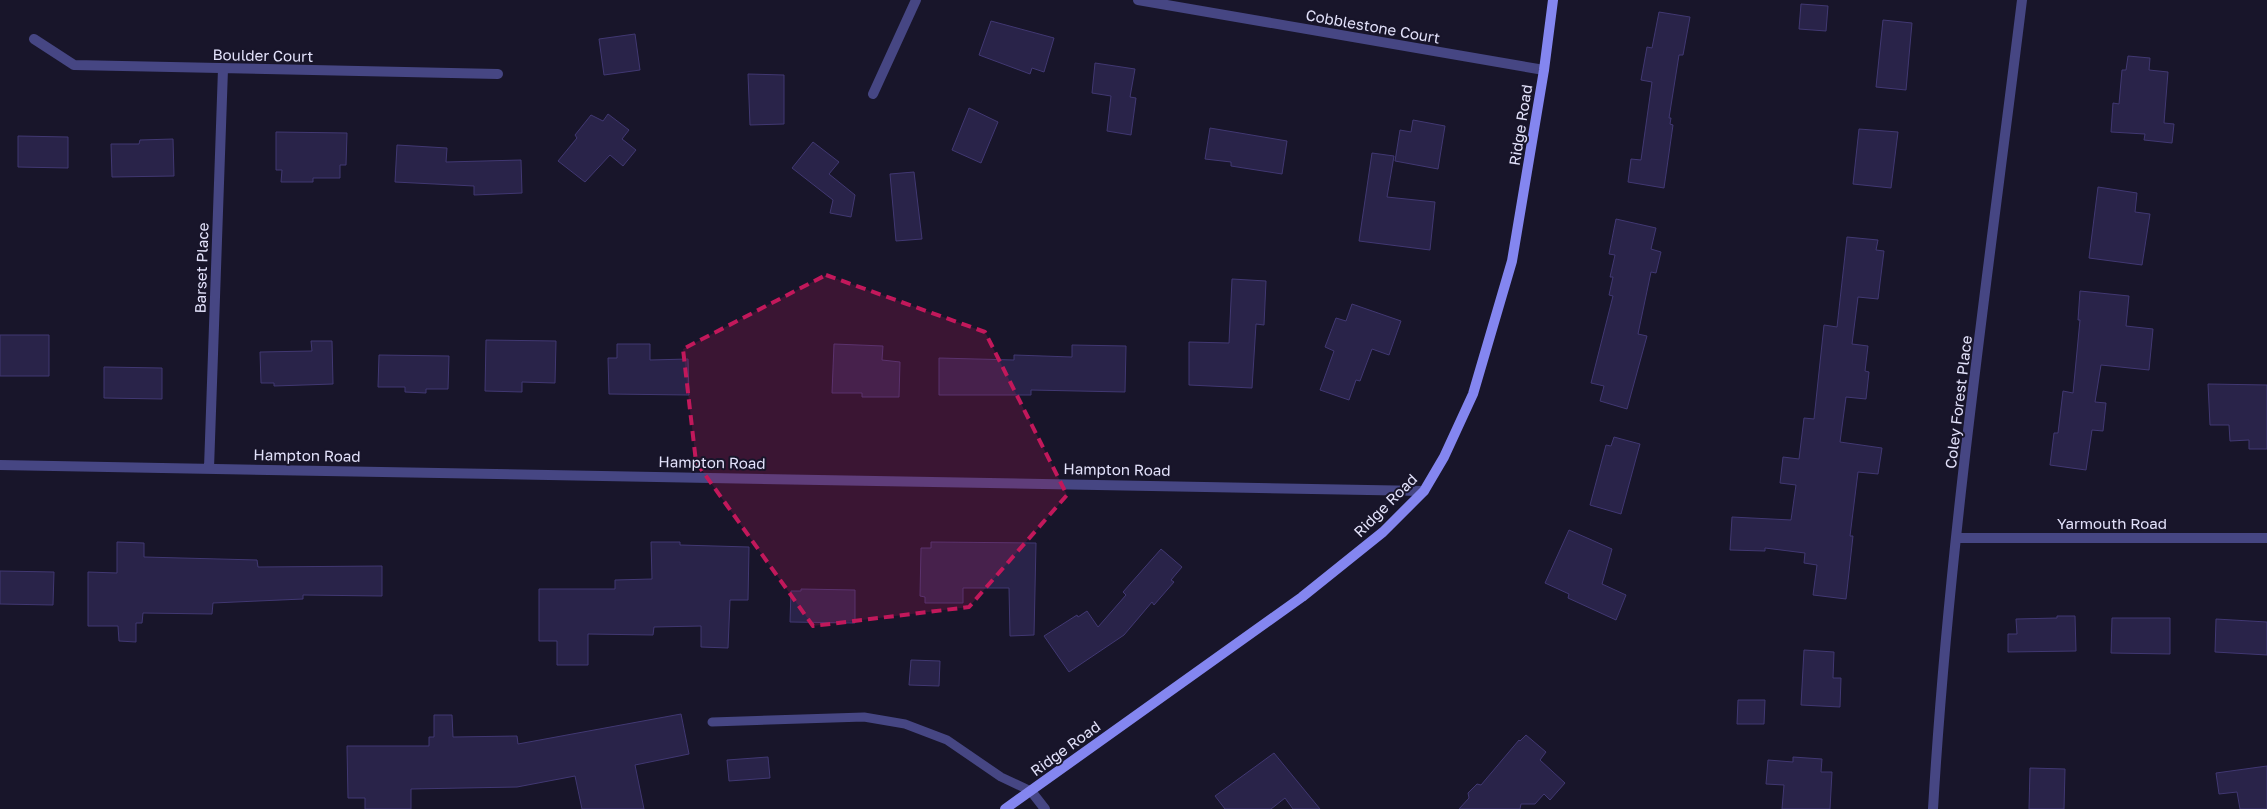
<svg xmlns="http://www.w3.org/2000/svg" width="2267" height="809" font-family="'Golos Text',sans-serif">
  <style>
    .building { fill: #292349; stroke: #413872 }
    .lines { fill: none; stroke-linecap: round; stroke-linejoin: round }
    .lane { stroke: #464683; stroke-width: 9 }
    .street { stroke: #464683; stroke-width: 10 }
    .secondary { stroke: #8486f0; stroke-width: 10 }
    .marked { fill: #c2185b; fill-opacity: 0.2; stroke: #c2185b; stroke-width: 4; stroke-dasharray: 10 6; stroke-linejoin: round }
    .labels { text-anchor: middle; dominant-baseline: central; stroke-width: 4; stroke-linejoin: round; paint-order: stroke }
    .street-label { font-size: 15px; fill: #e3e2fb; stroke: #18152a }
  </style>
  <rect width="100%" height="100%" fill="#18152a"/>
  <path class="building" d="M 1801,4 L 1828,6 L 1826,31 L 1799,29 Z
    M 1659,12 L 1690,17 L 1683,55 L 1679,55 L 1669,118 L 1671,118 L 1670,124 L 1673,125 L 1664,188 L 1628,182 L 1631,159 L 1641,160 L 1652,82 L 1641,80 L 1647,47 L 1652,48 Z
    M 1883,20 L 1912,23 L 1906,90 L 1876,87 Z
    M 991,21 L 1054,38 L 1044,72 L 1032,68 L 1030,74 L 979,55 Z
    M 635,34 L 640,70 L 604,75 L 599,39 Z
    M 2128,56 L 2150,58 L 2149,70 L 2168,72 L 2164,123 L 2174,124 L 2172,143 L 2144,140 L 2145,134 L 2111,132 L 2113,103 L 2119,104 L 2122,70 L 2126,70 Z
    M 1095,63 L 1135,69 L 1130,97 L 1136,98 L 1131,135 L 1107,131 L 1111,96 L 1092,93 Z
    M 748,74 L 784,75 L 784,124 L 750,125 Z
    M 969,108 L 998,122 L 981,163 L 952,150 Z
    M 608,114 L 629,130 L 622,139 L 636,150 L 623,166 L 610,155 L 585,182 L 558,161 L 577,138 L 575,135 L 591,115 L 603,121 Z
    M 1413,120 L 1445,126 L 1438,169 L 1395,161 L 1400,130 L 1411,132 Z
    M 1210,128 L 1287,141 L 1282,174 L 1231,166 L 1231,162 L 1205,159 Z
    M 1859,129 L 1898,132 L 1891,188 L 1853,184 Z
    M 276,132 L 347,133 L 346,165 L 340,165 L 340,178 L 313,178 L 313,182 L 281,182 L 282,170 L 276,170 Z
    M 18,136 L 68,137 L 68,168 L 18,167 Z
    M 173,139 L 174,176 L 112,177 L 111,144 L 139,144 L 140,140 Z
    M 813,142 L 839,162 L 829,174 L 855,195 L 851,217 L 830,213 L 833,200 L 792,168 Z
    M 397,145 L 447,148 L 446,162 L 521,160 L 522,193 L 474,195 L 474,186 L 395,182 Z
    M 1372,153 L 1394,156 L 1387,197 L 1435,202 L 1430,250 L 1359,241 Z
    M 914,172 L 922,239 L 896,241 L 890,174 Z
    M 2098,187 L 2137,193 L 2135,212 L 2150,214 L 2142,265 L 2089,258 Z
    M 1616,219 L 1656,228 L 1651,249 L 1661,252 L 1656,273 L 1651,272 L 1638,334 L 1647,336 L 1627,409 L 1600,401 L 1604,386 L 1591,383 L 1613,296 L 1609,295 L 1613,277 L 1610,277 L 1615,255 L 1609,254 Z
    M 1847,237 L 1878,240 L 1876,250 L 1884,251 L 1878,299 L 1858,297 L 1852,344 L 1868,346 L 1865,371 L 1869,372 L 1866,399 L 1846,397 L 1840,442 L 1882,448 L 1878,474 L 1858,472 L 1850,536 L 1853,536 L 1846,599 L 1813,595 L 1817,565 L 1804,563 L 1805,553 L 1765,548 L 1765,551 L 1730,550 L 1732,517 L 1791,520 L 1796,485 L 1780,483 L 1783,457 L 1799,459 L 1804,418 L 1814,419 L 1824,325 L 1837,327 Z
    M 1232,279 L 1266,281 L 1264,325 L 1256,324 L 1252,388 L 1189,385 L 1189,342 L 1229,343 Z
    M 2080,291 L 2129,296 L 2126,326 L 2153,329 L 2149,370 L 2101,365 L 2095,402 L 2106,403 L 2103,431 L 2092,430 L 2086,470 L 2050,465 L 2054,433 L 2058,433 L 2063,391 L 2073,393 L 2080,320 L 2078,320 Z
    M 1352,304 L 1401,321 L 1389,355 L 1372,349 L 1360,381 L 1356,380 L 1349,400 L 1320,390 L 1334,351 L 1325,347 L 1336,318 L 1346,321 Z
    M 0,335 L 49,335 L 49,376 L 0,376 Z
    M 486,340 L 556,341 L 555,383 L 522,382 L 522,392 L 485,391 Z
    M 311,341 L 332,341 L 333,384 L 274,386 L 274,383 L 261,383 L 260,352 L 312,351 Z
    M 617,344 L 650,344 L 650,360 L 688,359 L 689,395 L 609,394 L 608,358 L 617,358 Z
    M 834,344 L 883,346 L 882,360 L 900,362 L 899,397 L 862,397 L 862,393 L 832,393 Z
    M 1072,345 L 1126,346 L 1125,392 L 1031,390 L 1031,395 L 939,395 L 939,358 L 1014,360 L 1014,355 L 1072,357 Z
    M 379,355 L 449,356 L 448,389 L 426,389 L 426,393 L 405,392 L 405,387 L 378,387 Z
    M 104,367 L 162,368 L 162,399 L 104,398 Z
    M 2208,384 L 2267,385 L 2267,449 L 2249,449 L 2249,440 L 2230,441 L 2229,425 L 2210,425 Z
    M 1614,437 L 1640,444 L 1621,514 L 1590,505 L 1606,445 L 1611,446 Z
    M 1569,530 L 1612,549 L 1602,584 L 1626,595 L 1616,620 L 1568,598 L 1569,594 L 1545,583 Z
    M 117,542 L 144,543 L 144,557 L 257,560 L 258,567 L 382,566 L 382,596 L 303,595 L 303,599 L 213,603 L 212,614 L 143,613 L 142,623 L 136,623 L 136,642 L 119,641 L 118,626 L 88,626 L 88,572 L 117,573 Z
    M 651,542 L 680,542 L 680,545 L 749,547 L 748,600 L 730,600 L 728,648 L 701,647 L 701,626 L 654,627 L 653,635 L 588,634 L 588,665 L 557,665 L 557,641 L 539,641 L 539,589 L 615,589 L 615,580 L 652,579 Z
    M 931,542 L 1036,543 L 1034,635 L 1010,636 L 1009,588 L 963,588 L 963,603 L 925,603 L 925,597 L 920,596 L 921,548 L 931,548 Z
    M 1161,549 L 1182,567 L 1171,580 L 1174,582 L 1154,605 L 1152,602 L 1124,635 L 1069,672 L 1044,636 L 1077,615 L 1078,617 L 1087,611 L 1098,627 L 1126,595 L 1123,592 Z
    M 0,571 L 54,572 L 53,605 L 0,604 Z
    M 801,589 L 855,590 L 855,623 L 790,622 L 791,591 L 801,591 Z
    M 2057,616 L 2075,616 L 2076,651 L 2008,652 L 2008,634 L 2017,634 L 2016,619 L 2057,618 Z
    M 2112,618 L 2170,618 L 2170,654 L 2111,653 Z
    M 2216,619 L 2267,622 L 2267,655 L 2215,652 Z
    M 1804,650 L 1834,652 L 1833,678 L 1841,678 L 1840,707 L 1801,705 Z
    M 911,660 L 940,661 L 939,686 L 909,685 Z
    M 1738,700 L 1765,700 L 1764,724 L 1737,724 Z
    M 681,714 L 689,754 L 635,765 L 644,809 L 582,809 L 575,776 L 517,787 L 411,789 L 411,809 L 365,809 L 365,798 L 348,798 L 347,746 L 429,746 L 429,737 L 434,737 L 434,715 L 452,715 L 453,737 L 517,736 L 518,744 Z
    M 1526,735 L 1546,752 L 1540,760 L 1565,783 L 1550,800 L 1544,794 L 1535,804 L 1521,804 L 1520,809 L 1459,809 L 1469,798 L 1468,793 L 1477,784 L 1481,785 L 1519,740 L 1520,741 Z
    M 1274,753 L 1320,809 L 1293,809 L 1285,798 L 1271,809 L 1225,809 L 1215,796 Z
    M 768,757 L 770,778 L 729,781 L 727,760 Z
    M 1793,757 L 1822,759 L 1821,772 L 1832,772 L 1830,809 L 1782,809 L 1784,785 L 1766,784 L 1768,760 L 1793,762 Z
    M 2267,766 L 2267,809 L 2240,809 L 2237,792 L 2219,794 L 2216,773 Z
    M 2030,768 L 2065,769 L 2064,809 L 2029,809 Z"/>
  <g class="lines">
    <path class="lane" d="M 712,722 L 864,717 L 905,724 L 947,740 L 1001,777 L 1031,791"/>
    <path class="street" d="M 1138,0 L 1544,70
      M 34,39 L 74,65 L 498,74
      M 873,94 L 916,0
      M 0,465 L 1424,491
      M 209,468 L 223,69
      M 1956,538 L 2267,538
      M 1031,791 L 1045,809
      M 1933,809 C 1949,538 1989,269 2022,0"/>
    <path class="secondary" d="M 1005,809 L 1302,597 L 1383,532 L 1424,491 L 1444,457 L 1473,394 L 1512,261 L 1544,70 L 1553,0"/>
  </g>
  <path class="marked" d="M 826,275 L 985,332 L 1067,495 L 969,607 L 813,626 L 696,462 L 683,349 Z"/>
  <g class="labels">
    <g class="street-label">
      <text transform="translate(1373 26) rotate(10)">Cobblestone Court</text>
      <text transform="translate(263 55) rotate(1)">Boulder Court</text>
      <text transform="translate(1520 125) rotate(-81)">Ridge Road</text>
      <text transform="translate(201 268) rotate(-88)">Barset Place</text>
      <text transform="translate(1958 402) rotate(-83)">Coley Forest Place</text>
      <text transform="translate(307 455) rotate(1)">Hampton Road</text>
      <text transform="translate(712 462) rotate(1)">Hampton Road</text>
      <text transform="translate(1117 469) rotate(1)">Hampton Road</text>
      <text transform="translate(1385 505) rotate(-45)">Ridge Road</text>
      <text x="2112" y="523">Yarmouth Road</text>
      <text transform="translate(1065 748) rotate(-36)">Ridge Road</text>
    </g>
  </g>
</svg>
